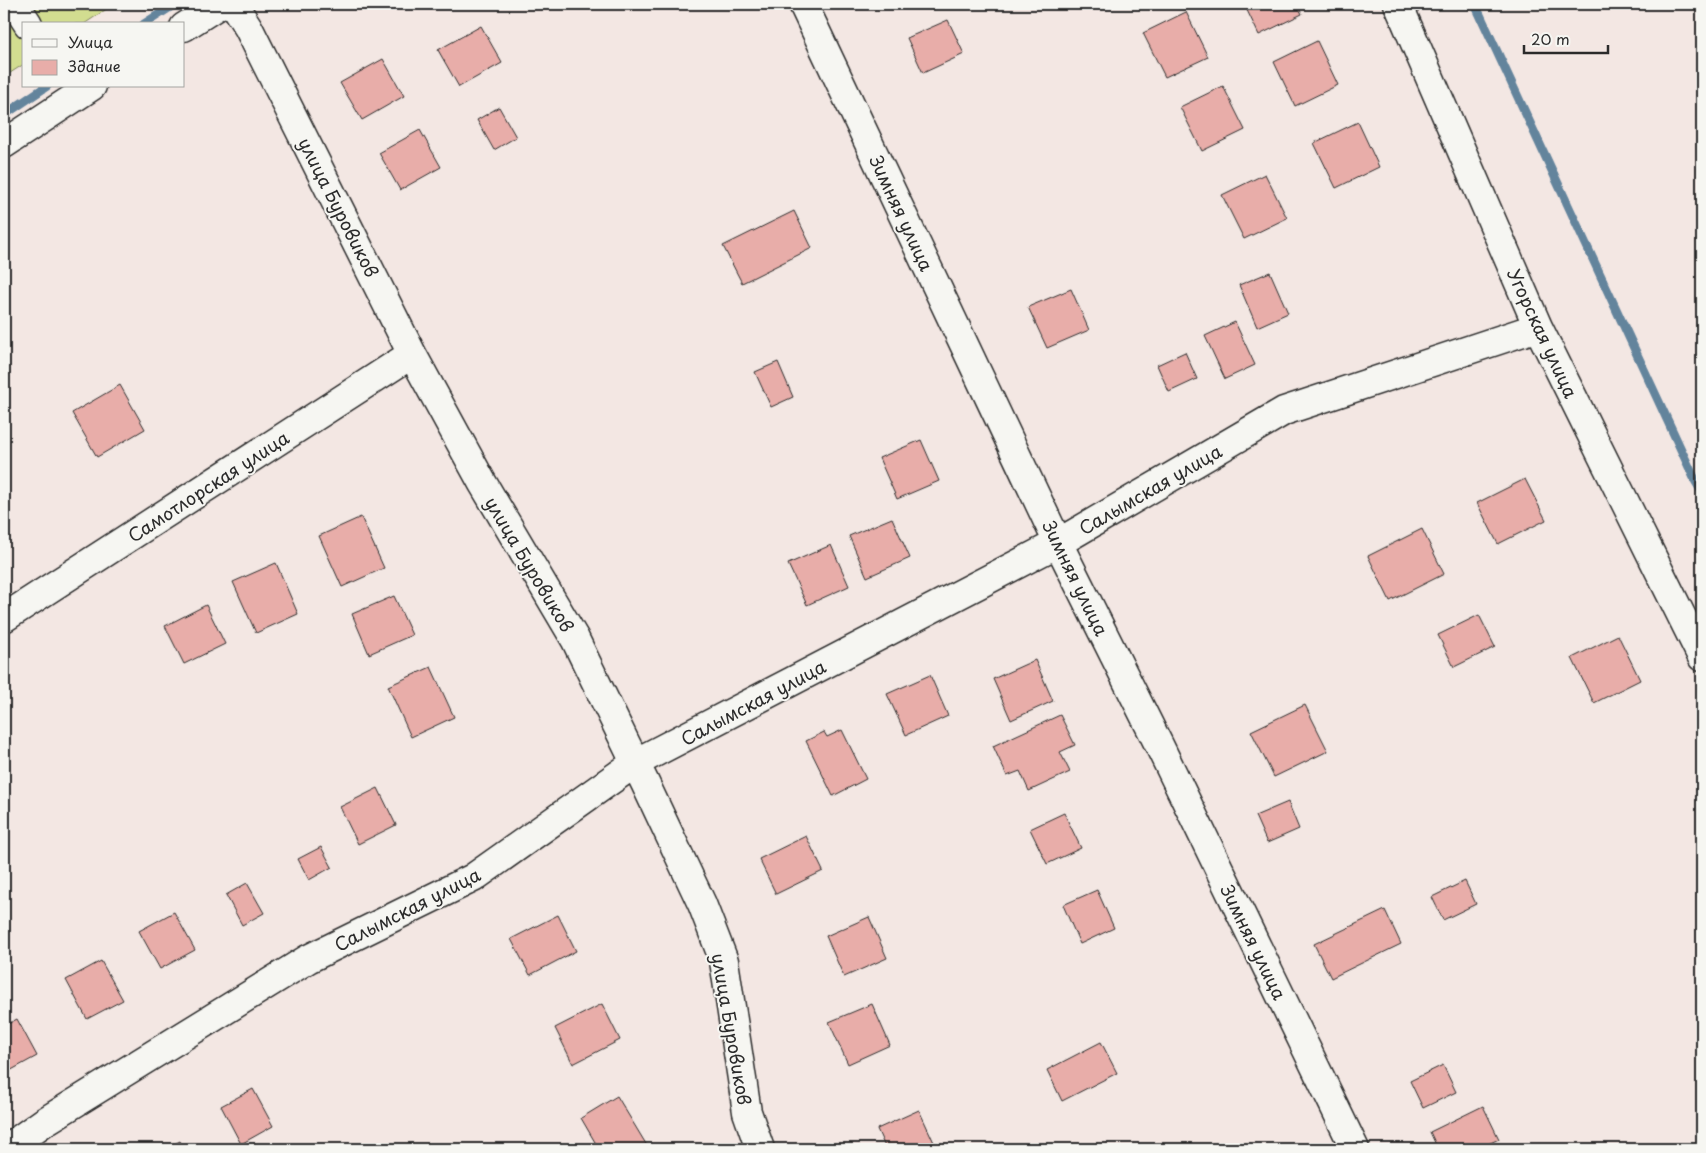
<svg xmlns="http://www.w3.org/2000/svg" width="1706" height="1153" font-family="'Playpen Sans',sans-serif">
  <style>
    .green { fill: #d2dd90; stroke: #7e845e }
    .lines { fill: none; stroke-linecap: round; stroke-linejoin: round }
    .stream { stroke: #63849c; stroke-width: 9 }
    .building { fill: #e8ada9; stroke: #2b2b2b }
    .minor-casing { stroke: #2b2b2b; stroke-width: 31 }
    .minor { stroke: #f6f6f2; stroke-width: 28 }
    .labels { text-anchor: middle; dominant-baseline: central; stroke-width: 4; stroke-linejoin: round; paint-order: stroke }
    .street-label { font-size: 18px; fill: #2b2b2b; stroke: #f6f6f2 }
  </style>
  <rect width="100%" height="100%" fill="#f3e7e3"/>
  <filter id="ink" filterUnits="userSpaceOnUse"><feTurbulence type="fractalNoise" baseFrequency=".02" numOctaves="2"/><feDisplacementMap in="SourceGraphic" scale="10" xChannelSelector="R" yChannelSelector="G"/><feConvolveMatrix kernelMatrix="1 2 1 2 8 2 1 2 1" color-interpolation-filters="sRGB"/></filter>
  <g filter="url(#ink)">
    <path class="green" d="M 4,4 L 114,4 L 84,24 L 24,24 L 24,64 L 4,77 Z"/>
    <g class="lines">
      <path class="stream" d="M 1475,4 L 1696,482 L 1702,492
        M 144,24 L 175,4
        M 4,115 L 47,86"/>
    </g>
    <path class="building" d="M 1244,4 L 1297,4 L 1302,14 L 1259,35 Z
      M 1186,12 L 1208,57 L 1165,77 L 1143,33 Z
      M 948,20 L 964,54 L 923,73 L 907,38 Z
      M 481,26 L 502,63 L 459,87 L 438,50 Z
      M 1317,41 L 1338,85 L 1295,106 L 1274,62 Z
      M 383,59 L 404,96 L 362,120 L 340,83 Z
      M 1223,86 L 1245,130 L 1202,151 L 1180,107 Z
      M 499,107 L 516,137 L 494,150 L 477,120 Z
      M 1358,122 L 1379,167 L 1336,188 L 1314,143 Z
      M 420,130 L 441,167 L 400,190 L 379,153 Z
      M 1265,174 L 1287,218 L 1244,239 L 1222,195 Z
      M 794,211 L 812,248 L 742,283 L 723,246 Z
      M 1270,272 L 1288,313 L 1257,327 L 1239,285 Z
      M 1071,289 L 1089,330 L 1047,348 L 1028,307 Z
      M 1235,322 L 1255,365 L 1225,379 L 1205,336 Z
      M 1185,352 L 1197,379 L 1169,392 L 1157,365 Z
      M 778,362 L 793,397 L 771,407 L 755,372 Z
      M 120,385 L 145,429 L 97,457 L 72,413 Z
      M 921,440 L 939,481 L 897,499 L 879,458 Z
      M 1525,479 L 1546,520 L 1498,544 L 1477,503 Z
      M 361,517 L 384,568 L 342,587 L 319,536 Z
      M 892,518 L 910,558 L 867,577 L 849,536 Z
      M 1422,529 L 1444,574 L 1390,601 L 1368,556 Z
      M 831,545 L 849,586 L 807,605 L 788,564 Z
      M 276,563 L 298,614 L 256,633 L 233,582 Z
      M 394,596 L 412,635 L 369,654 L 352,614 Z
      M 206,605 L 225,644 L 184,664 L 165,626 Z
      M 1479,615 L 1495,647 L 1454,667 L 1438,635 Z
      M 1618,635 L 1640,680 L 1594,703 L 1572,658 Z
      M 1035,660 L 1053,701 L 1011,720 L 993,679 Z
      M 431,667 L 454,717 L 411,737 L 388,686 Z
      M 930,675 L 948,716 L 906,735 L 887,694 Z
      M 1305,705 L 1328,751 L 1274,777 L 1251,731 Z
      M 1060,715 L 1075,745 L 1060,752 L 1070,772 L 1029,791 L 1020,771 L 1007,776 L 993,746 Z
      M 842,730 L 866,779 L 833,796 L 806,741 L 824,732 L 827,737 Z
      M 378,788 L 396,825 L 358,844 L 340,807 Z
      M 1288,802 L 1299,829 L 1267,843 L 1255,816 Z
      M 1064,813 L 1081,848 L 1047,864 L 1030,829 Z
      M 806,836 L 823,871 L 776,894 L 759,859 Z
      M 321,847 L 332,867 L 309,880 L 298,859 Z
      M 1465,881 L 1476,904 L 1443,920 L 1432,897 Z
      M 247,883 L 264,913 L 242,925 L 226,895 Z
      M 1097,890 L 1114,928 L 1080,944 L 1063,905 Z
      M 1385,910 L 1401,944 L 1331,978 L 1314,944 Z
      M 174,912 L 195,950 L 160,969 L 139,931 Z
      M 558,915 L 576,951 L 530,975 L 511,939 Z
      M 869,917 L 887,958 L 844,977 L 826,936 Z
      M 101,961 L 123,1000 L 87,1019 L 66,980 Z
      M 602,1004 L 620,1040 L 573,1064 L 555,1028 Z
      M 872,1004 L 890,1045 L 848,1064 L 829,1022 Z
      M 17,1019 L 37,1056 L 4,1074 L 4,1026 Z
      M 1101,1042 L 1117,1073 L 1062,1101 L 1047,1070 Z
      M 1443,1065 L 1456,1092 L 1423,1108 L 1410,1081 Z
      M 253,1089 L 273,1126 L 241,1144 L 221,1106 Z
      M 617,1096 L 649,1149 L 599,1149 L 581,1118 Z
      M 1483,1106 L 1499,1139 L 1477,1149 L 1438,1149 L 1430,1132 Z
      M 919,1110 L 937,1149 L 886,1149 L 877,1129 Z
      M 180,1141 L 184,1149 L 165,1149 Z"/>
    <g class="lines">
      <defs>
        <path id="minor" d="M 15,4 L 28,24
          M 233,4 L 248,27 L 412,354 L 482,482 L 575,639 L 645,783 L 702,904 L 724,961 L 747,1112 L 760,1149
          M 803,4 L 1058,543 L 1159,745 L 1355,1149
          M 1398,4 L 1538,327 L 1702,657
          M 184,27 L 220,4
          M 4,144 L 92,86
          M 4,618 L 412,354
          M 6,1149 L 44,1122 L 308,959 L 473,878 L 635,763 L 1058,543 L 1284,411 L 1538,327"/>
      </defs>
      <use href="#minor" class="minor-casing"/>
      <use href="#minor" class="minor"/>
    </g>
  </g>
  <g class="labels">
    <g class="street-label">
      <text transform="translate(339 207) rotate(63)">улица Буровиков</text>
      <text transform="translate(902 213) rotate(65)">Зимняя улица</text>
      <text transform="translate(1543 333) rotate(65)">Угорская улица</text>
      <text transform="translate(208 486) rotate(-33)">Самотлорская улица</text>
      <text transform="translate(1150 489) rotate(-30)">Салымская улица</text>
      <text transform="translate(530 564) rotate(59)">улица Буровиков</text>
      <text transform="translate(1076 578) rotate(64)">Зимняя улица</text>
      <text transform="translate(753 702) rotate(-28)">Салымская улица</text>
      <text transform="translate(407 909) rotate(-27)">Салымская улица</text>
      <text transform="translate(1254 942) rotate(64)">Зимняя улица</text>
      <text transform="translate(732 1029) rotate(80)">улица Буровиков</text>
    </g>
  </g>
  <rect width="1706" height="1153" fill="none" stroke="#f6f6f2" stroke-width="20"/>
  <rect x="10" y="10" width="1686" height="1133" fill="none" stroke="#2b2b2b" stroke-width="2" filter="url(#ink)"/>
  <rect x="22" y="22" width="162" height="65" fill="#f6f6f2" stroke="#a5a5a2"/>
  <rect x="32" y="39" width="25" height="8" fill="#f6f6f2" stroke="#a5a5a2"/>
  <text x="68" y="48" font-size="15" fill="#2b2b2b">Улица</text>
  <rect x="32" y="60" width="25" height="15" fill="#e8ada9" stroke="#a5a5a2"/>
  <text x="68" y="72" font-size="15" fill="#2b2b2b">Здание</text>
  <path d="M1524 45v8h84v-8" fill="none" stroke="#2b2b2b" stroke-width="2.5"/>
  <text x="1531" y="45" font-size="15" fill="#2b2b2b" stroke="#f6f6f2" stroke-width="4" paint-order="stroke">20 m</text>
</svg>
